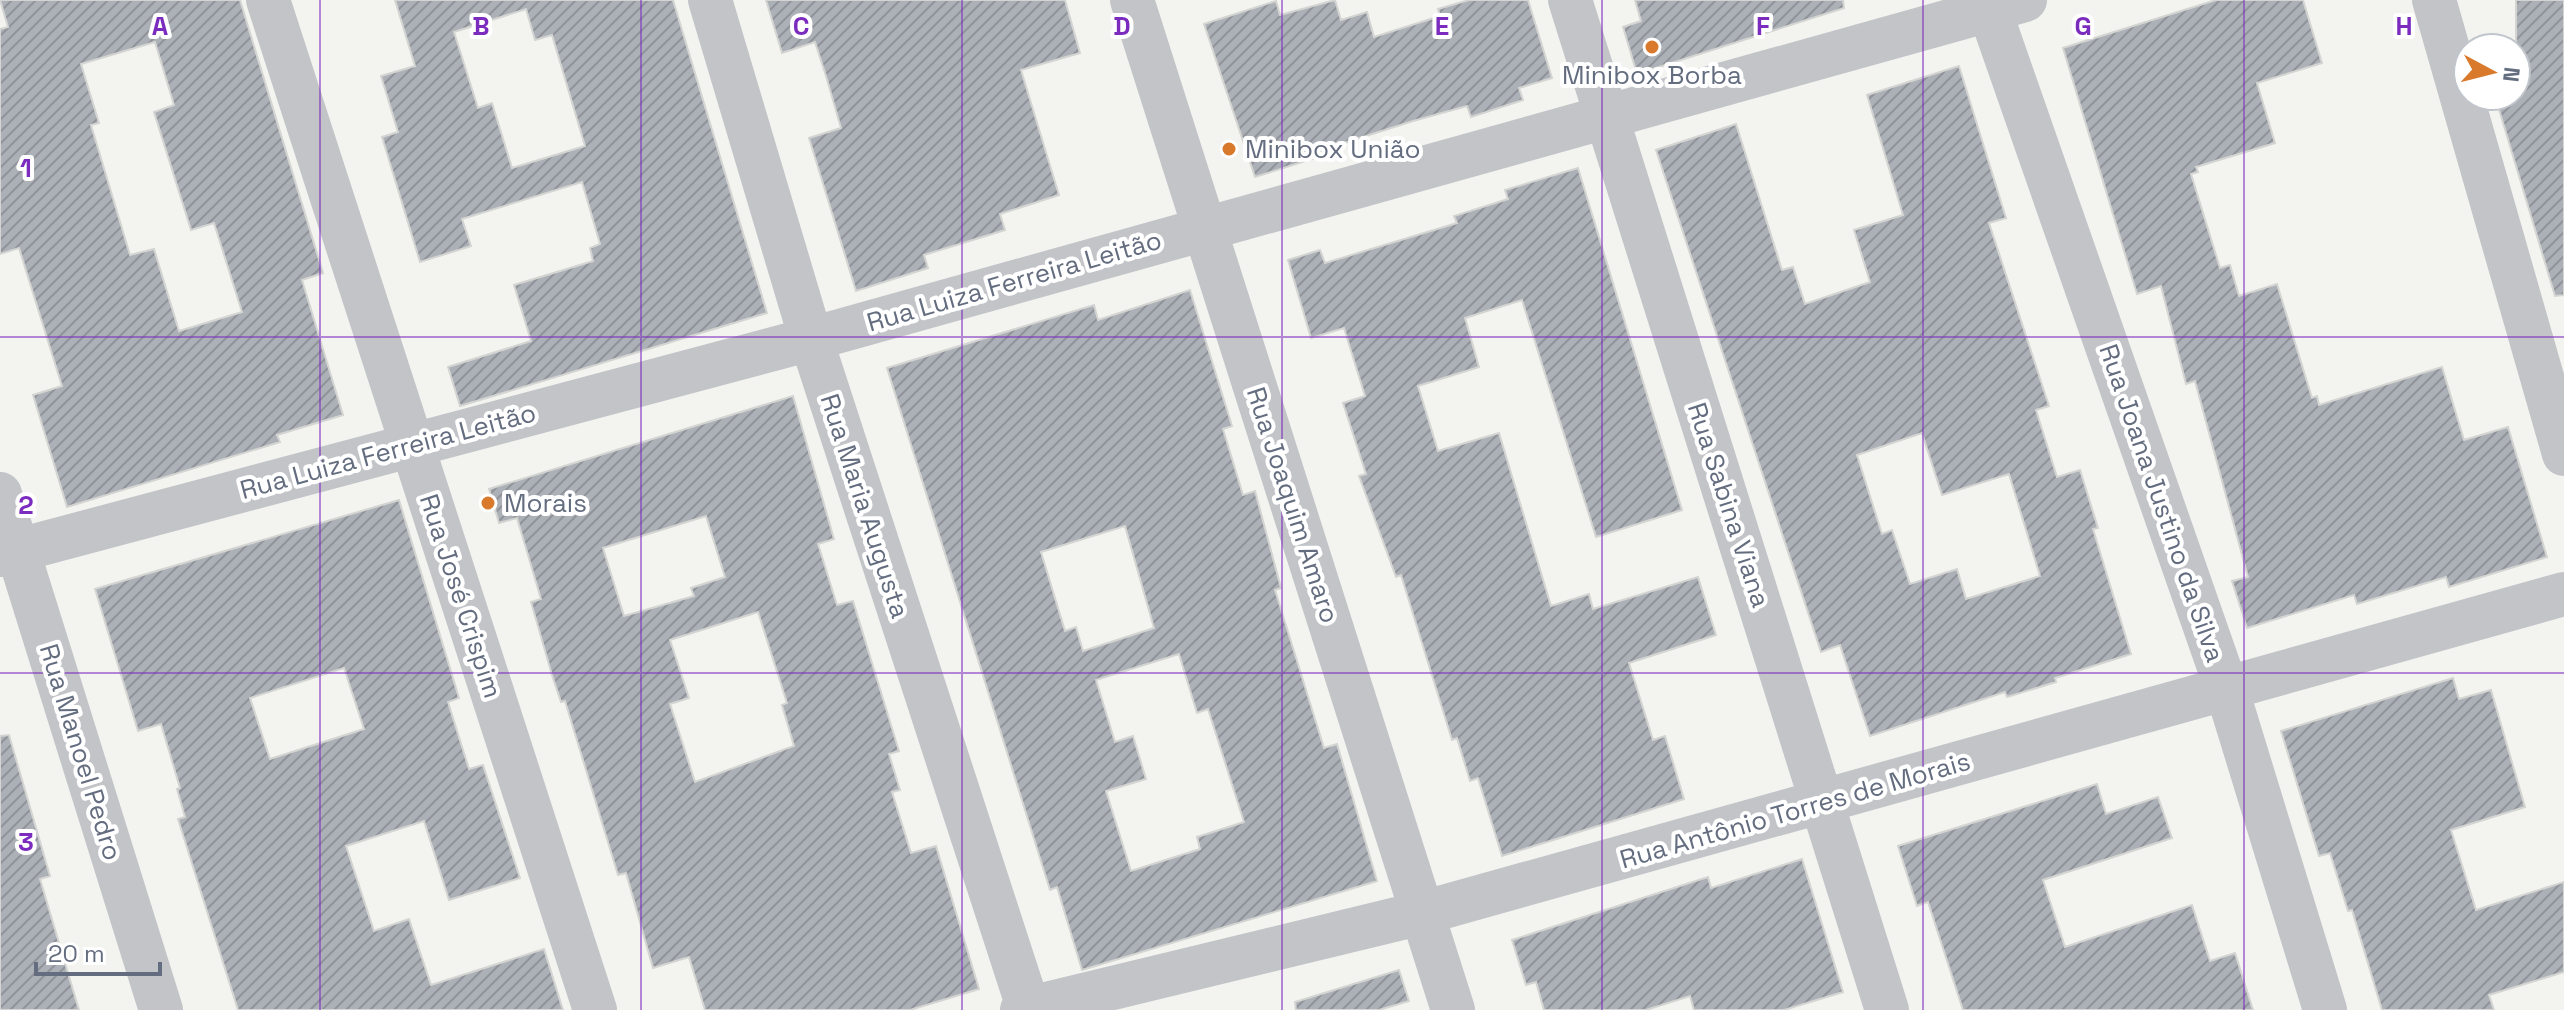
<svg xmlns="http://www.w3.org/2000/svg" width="2564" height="1010" font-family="'Space Grotesk',sans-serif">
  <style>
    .building { fill: url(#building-hatch); stroke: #d4d5d2; stroke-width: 2; fill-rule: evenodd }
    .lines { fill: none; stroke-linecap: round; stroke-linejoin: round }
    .street { stroke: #c2c4c8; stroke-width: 44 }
    .grid { fill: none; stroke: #7b2cbf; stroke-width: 2; stroke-opacity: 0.55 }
    .poi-dot { fill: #d8792b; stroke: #fff; stroke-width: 3 }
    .labels { text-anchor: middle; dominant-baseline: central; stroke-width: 8; stroke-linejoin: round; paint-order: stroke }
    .poi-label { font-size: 26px; fill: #646d7f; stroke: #fff; text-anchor: start }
    .street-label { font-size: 26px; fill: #646d7f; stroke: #fff }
    .grid-label { font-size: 26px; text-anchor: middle; font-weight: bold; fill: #7b2cbf; stroke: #fff; stroke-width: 8; stroke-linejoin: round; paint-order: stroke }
  </style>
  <defs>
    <pattern id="building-hatch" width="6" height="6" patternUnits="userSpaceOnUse" patternTransform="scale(2)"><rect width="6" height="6" fill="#acb1b7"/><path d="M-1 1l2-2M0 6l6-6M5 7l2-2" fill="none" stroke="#90949a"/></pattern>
  </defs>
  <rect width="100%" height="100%" fill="#f3f4f0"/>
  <path class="building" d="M 0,0 L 240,0 L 323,273 L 302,280 L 343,415 L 277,435 L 280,442 L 67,507 L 33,395 L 62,386 L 19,248 L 0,254 L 0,29 L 8,27 ZM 155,42 L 174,105 L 154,112 L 191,230 L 214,223 L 242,312 L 179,331 L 154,249 L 130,255 L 91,125 L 99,123 L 81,64 Z
    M 395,0 L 673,0 L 767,313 L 460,406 L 448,367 L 531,341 L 514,285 L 593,261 L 590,248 L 600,244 L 582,182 L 462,219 L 471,246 L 420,262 L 382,137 L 398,132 L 381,76 L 415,66 ZM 526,9 L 535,40 L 552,35 L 585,146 L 512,168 L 492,103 L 478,108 L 454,32 Z
    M 766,0 L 1065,0 L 1080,53 L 1021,70 L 1059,195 L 1000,214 L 1005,230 L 924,255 L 928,268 L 856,291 L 809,138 L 841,128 L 826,76 L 815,42 L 782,53 Z
    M 1335,0 L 1341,20 L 1367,12 L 1374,37 L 1440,16 L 1438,9 L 1469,0 L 1528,0 L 1552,78 L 1519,88 L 1523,100 L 1471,117 L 1467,106 L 1413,121 L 1338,145 L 1340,150 L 1255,177 L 1204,24 L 1276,1 L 1280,15 Z
    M 1635,0 L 1843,0 L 1844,8 L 1637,74 L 1623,27 L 1641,21 Z
    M 2216,0 L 2303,0 L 2322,63 L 2257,83 L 2275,143 L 2196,167 L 2198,172 L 2191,174 L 2220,268 L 2230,265 L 2239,296 L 2277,284 L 2312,398 L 2317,396 L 2319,405 L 2442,367 L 2464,440 L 2508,427 L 2547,557 L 2449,587 L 2446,577 L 2357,604 L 2354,595 L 2247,628 L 2232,581 L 2248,577 L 2195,381 L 2186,384 L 2161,286 L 2137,294 L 2063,48 Z
    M 2516,0 L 2564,0 L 2564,295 L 2555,296 L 2495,96 L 2516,96 Z
    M 1959,66 L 2006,218 L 1989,223 L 2049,406 L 2036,410 L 2057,477 L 2080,470 L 2098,528 L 2093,529 L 2131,654 L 2055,678 L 2056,682 L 2007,697 L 2005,692 L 1870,736 L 1840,645 L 1821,652 L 1656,150 L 1736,124 L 1782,270 L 1793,267 L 1805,304 L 1870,282 L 1854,230 L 1903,215 L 1867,95 ZM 1922,433 L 1942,495 L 2009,474 L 2040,576 L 1966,599 L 1957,569 L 1910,584 L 1892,530 L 1882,534 L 1857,455 Z
    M 1578,168 L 1682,510 L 1596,537 L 1522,300 L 1465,318 L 1479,367 L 1418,386 L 1438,451 L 1499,433 L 1551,606 L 1589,594 L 1593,609 L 1698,577 L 1716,635 L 1629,663 L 1653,740 L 1665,736 L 1684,799 L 1502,856 L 1478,778 L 1470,781 L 1457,738 L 1452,740 L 1401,575 L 1396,577 L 1359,476 L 1366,474 L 1343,403 L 1365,396 L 1344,328 L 1311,338 L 1288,260 L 1320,250 L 1325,263 L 1457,223 L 1454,216 L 1508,199 L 1505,190 Z
    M 1190,290 L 1232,426 L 1223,429 L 1243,495 L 1255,491 L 1281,588 L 1275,590 L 1324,748 L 1337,744 L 1377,881 L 1082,970 L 1057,887 L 1050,890 L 887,368 L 1094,305 L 1098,320 ZM 1125,526 L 1154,628 L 1083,651 L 1076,627 L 1065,631 L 1041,552 ZM 1179,654 L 1197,713 L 1208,709 L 1244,822 L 1197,837 L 1200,849 L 1131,871 L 1106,791 L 1146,779 L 1133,736 L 1115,742 L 1096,680 Z
    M 793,396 L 834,539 L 818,544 L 837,605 L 853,601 L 899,751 L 889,754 L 900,790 L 892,792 L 911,853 L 936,846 L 979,989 L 910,1010 L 705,1010 L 689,957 L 653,968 L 626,873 L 618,875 L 565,701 L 561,702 L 552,675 L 531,602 L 541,599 L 517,518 L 499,523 L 489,489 ZM 706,516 L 725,577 L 691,588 L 694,596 L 624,616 L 603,548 ZM 758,612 L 787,703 L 782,705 L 794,746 L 695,782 L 670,704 L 689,698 L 670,640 Z
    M 399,500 L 459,698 L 448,702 L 469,769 L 483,765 L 520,878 L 449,900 L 424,821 L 346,846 L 374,931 L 409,919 L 431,985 L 544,949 L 563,1010 L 238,1010 L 178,819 L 185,817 L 177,789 L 180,788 L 161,724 L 138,731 L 95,589 ZM 344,668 L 364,729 L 270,759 L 250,698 Z
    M 2453,678 L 2459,699 L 2491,690 L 2525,807 L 2451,830 L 2476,910 L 2564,882 L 2564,972 L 2489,995 L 2494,1010 L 2382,1010 L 2352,910 L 2348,911 L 2330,853 L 2319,856 L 2281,731 Z
    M 9,735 L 50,876 L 40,879 L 79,1010 L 0,1010 L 0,736 Z
    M 2097,784 L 2106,814 L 2158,797 L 2172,838 L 2043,880 L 2065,947 L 2192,905 L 2210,961 L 2235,953 L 2253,1010 L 1963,1010 L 1928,902 L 1917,906 L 1898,846 Z
    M 1802,859 L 1843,992 L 1784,1010 L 1694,1010 L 1690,996 L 1646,1010 L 1544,1010 L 1536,982 L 1526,985 L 1512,940 L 1708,877 L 1711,888 Z
    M 1399,970 L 1409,1001 L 1379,1010 L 1296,1010 L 1295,1002 Z"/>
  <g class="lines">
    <path class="street" d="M 268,0 L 595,1010
      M 710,0 L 811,339 L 1029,1010
      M 1132,0 L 1453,1010
      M 1570,0 L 1887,1010
      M 1986,0 L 2226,687 L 2325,1010
      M 2434,0 L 2564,454
      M 0,494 L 161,1010
      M 0,555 L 811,339 L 2025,0
      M 1022,1010 L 1422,913 L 2564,594"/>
  </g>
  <path class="grid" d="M 320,0 L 320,1010M 641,0 L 641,1010M 962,0 L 962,1010M 1282,0 L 1282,1010M 1602,0 L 1602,1010M 1923,0 L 1923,1010M 2244,0 L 2244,1010M 0,337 L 2564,337M 0,673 L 2564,673"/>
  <g class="poi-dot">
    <circle cx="1652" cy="47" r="8"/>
    <circle cx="1229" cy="149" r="8"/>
    <circle cx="488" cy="503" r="8"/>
  </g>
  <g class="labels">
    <g class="poi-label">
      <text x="1652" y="75" text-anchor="middle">Minibox Borba</text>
      <text x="1245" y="149">Minibox União</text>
      <text x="504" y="503">Morais</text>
    </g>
    <g class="street-label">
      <text transform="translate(1014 281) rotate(-16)">Rua Luiza Ferreira Leitão</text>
      <text transform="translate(388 451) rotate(-15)">Rua Luiza Ferreira Leitão</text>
      <text transform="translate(2162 503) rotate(71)">Rua Joana Justino da Silva</text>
      <text transform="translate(1293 505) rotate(72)">Rua Joaquim Amaro</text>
      <text transform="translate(1729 505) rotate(72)">Rua Sabina Viana</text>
      <text transform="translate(865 506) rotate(72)">Rua Maria Augusta</text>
      <text transform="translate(461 596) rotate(72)">Rua José Crispim</text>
      <text transform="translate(81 752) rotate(73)">Rua Manoel Pedro</text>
      <text transform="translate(1795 810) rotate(-16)">Rua Antônio Torres de Morais</text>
    </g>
  </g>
  <g class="grid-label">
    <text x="160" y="35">A</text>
    <text x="481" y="35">B</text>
    <text x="801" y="35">C</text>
    <text x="1122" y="35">D</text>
    <text x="1442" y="35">E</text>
    <text x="1763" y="35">F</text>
    <text x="2083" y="35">G</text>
    <text x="2404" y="35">H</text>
    <text x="26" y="177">1</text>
    <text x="26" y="514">2</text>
    <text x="26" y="851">3</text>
  </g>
  <g transform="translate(2492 72) rotate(97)"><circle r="38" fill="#ffffff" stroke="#c1c5cc" stroke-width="2"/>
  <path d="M0-6L14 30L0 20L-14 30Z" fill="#d8792b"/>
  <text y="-12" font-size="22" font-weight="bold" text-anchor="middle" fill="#646d7f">N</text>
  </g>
  <path d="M36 962v12h124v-12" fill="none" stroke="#646d7f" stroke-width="4"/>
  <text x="48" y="962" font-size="24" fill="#646d7f" stroke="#ffffff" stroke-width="6" paint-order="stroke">20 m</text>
</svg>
